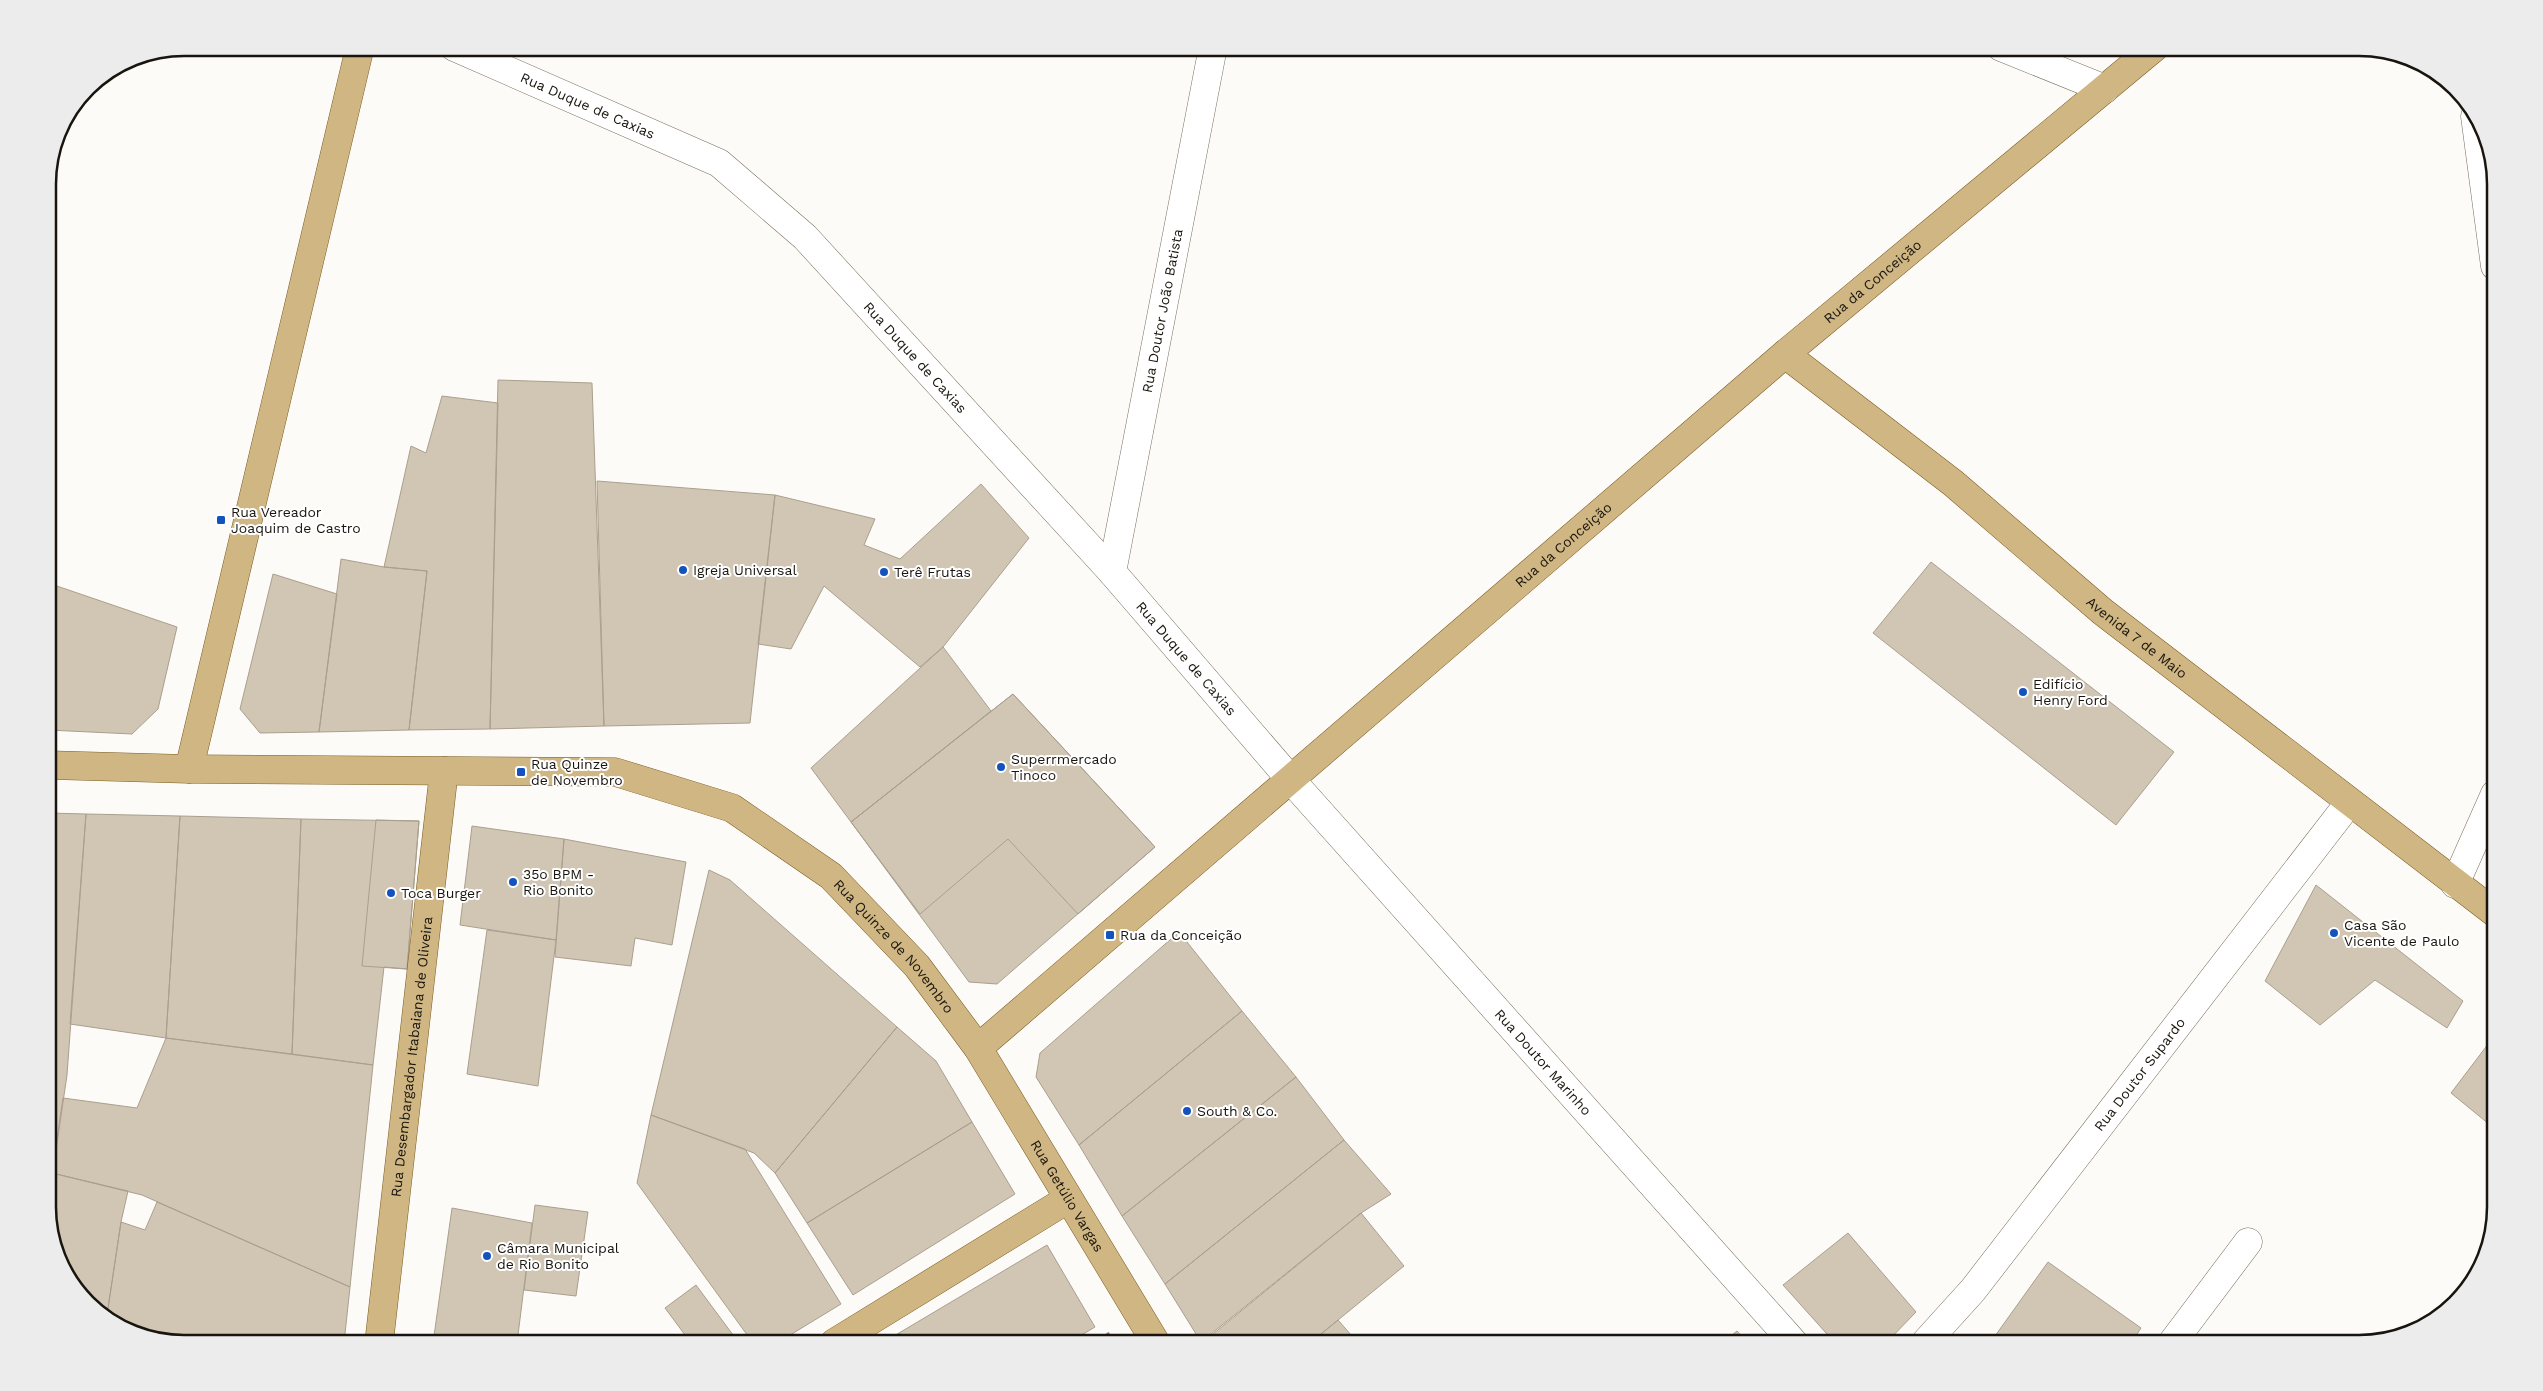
<svg xmlns="http://www.w3.org/2000/svg" width="2543" height="1391" font-family="'Work Sans',sans-serif">
  <style>
    .building { fill: #d1c6b4; stroke: #aa9f8e }
    .lines { fill: none; stroke-linecap: round; stroke-linejoin: round }
    .minor-casing { stroke: #796f5f; stroke-width: 29 }
    .major-casing { stroke: #7c5e24; stroke-width: 29 }
    .path { stroke: #84817b; stroke-width: 3; stroke-dasharray: 5 2.5; stroke-linecap: butt }
    .minor { stroke: #fff; stroke-width: 28 }
    .major { stroke: #d0b683; stroke-width: 28 }
    .poi-dot { fill: #1452be; stroke: #fff; stroke-width: 2 }
    .labels { text-anchor: middle; dominant-baseline: central; stroke-width: 4; stroke-linejoin: round; paint-order: stroke }
    .street-label { font-size: 14px; fill: #19150e; stroke: #fff }
    .poi-label { font-size: 14px; fill: #19150e; stroke: #fff; text-anchor: start }
    .rim { fill: none; stroke: #19150e; stroke-width: 2.5 }
  </style>
  <rect width="100%" height="100%" fill="#fdfbf7"/>
  <path class="building" d="M 498,380 L 592,383 L 604,726 L 490,729 Z
    M 442,396 L 498,403 L 490,729 L 409,730 L 427,571 L 384,567 L 411,446 L 426,453 Z
    M 597,481 L 775,495 L 750,723 L 604,726 Z
    M 981,484 L 1029,538 L 943,647 L 920,667 L 824,586 L 791,649 L 758,644 L 775,495 L 875,519 L 864,545 L 900,559 Z
    M 341,559 L 384,567 L 427,571 L 409,730 L 319,732 Z
    M 1931,562 L 2174,752 L 2116,825 L 1873,633 Z
    M 273,574 L 337,594 L 319,732 L 260,733 L 240,709 Z
    M 48,583 L 177,627 L 158,709 L 132,734 L 48,730 Z
    M 943,647 L 991,711 L 851,822 L 811,768 Z
    M 1013,694 L 1155,847 L 997,984 L 969,982 L 851,822 Z
    M 1013,694 L 1155,847 L 1078,914 L 1008,839 L 920,914 L 851,822 Z
    M 48,813 L 86,814 L 67,1075 L 48,1204 Z
    M 86,814 L 180,816 L 166,1038 L 70,1024 Z
    M 180,816 L 301,819 L 292,1054 L 166,1038 Z
    M 301,819 L 419,821 L 407,969 L 384,967 L 373,1065 L 292,1054 Z
    M 376,820 L 419,821 L 407,969 L 362,966 Z
    M 472,826 L 564,839 L 556,940 L 460,925 Z
    M 564,839 L 686,862 L 672,945 L 635,938 L 631,966 L 555,957 Z
    M 709,870 L 730,880 L 897,1027 L 775,1173 L 754,1153 L 651,1115 Z
    M 2316,885 L 2463,1001 L 2447,1028 L 2375,980 L 2320,1025 L 2265,981 Z
    M 487,930 L 556,940 L 538,1086 L 467,1074 Z
    M 1179,932 L 1242,1011 L 1079,1145 L 1036,1077 L 1040,1053 Z
    M 1242,1011 L 1296,1077 L 1122,1216 L 1079,1145 Z
    M 897,1027 L 936,1061 L 972,1122 L 807,1223 L 775,1173 Z
    M 2495,1035 L 2495,1129 L 2451,1093 Z
    M 166,1038 L 373,1065 L 350,1287 L 142,1195 L 52,1173 L 63,1098 L 137,1108 Z
    M 1296,1077 L 1344,1140 L 1165,1284 L 1122,1216 Z
    M 651,1115 L 745,1149 L 841,1304 L 777,1343 L 753,1343 L 637,1183 Z
    M 972,1122 L 1015,1194 L 853,1295 L 807,1223 Z
    M 1344,1140 L 1391,1194 L 1361,1213 L 1201,1342 L 1165,1284 Z
    M 52,1173 L 128,1191 L 121,1222 L 107,1315 L 70,1283 L 48,1216 Z
    M 157,1202 L 350,1287 L 344,1343 L 184,1344 L 123,1329 L 107,1315 L 121,1222 L 145,1230 Z
    M 535,1205 L 588,1212 L 576,1296 L 524,1290 Z
    M 452,1208 L 532,1223 L 517,1343 L 433,1343 Z
    M 1361,1213 L 1404,1266 L 1310,1343 L 1202,1343 Z
    M 1848,1233 L 1916,1312 L 1886,1343 L 1835,1343 L 1783,1285 Z
    M 1047,1245 L 1095,1327 L 1068,1343 L 905,1343 L 899,1333 Z
    M 2048,1262 L 2141,1328 L 2131,1343 L 1990,1343 Z
    M 696,1285 L 739,1343 L 691,1343 L 665,1308 Z
    M 1338,1320 L 1358,1343 L 1310,1343 Z
    M 1737,1331 L 1748,1343 L 1722,1343 Z
    M 899,1333 L 905,1343 L 881,1343 Z"/>
  <g class="lines">
    <defs>
      <g id="minor">
        <path id="s1" d="M 454,47 L 719,163 L 805,237 L 1112,572 L 1291,780 L 1794,1343"/>
        <path d="M 2001,47 L 2105,89"/>
        <path d="M 2475,116 L 2495,266"/>
        <path id="s2" d="M 1112,572 L 1213,47"/>
        <path d="M 2455,884 L 2495,794"/>
        <path id="s3" d="M 1925,1343 L 1973,1290 L 2349,803"/>
        <path d="M 2172,1343 L 2248,1242"/>
      </g>
      <g id="major">
        <path id="s4" d="M 1785,354 L 1953,483 L 2103,612 L 2495,913"/>
        <path id="s5" d="M 48,765 L 189,769 L 615,772 L 732,808 L 831,876 L 917,966 L 978,1048 L 1156,1343"/>
        <path d="M 189,769 L 360,47"/>
        <path id="s6" d="M 978,1048 L 1785,354 L 2155,47"/>
        <path id="s7" d="M 379,1343 L 444,771"/>
        <path d="M 834,1343 L 1068,1199"/>
      </g>
    </defs>
    <use href="#minor" class="minor-casing"/>
    <use href="#major" class="major-casing"/>
    <path class="path" d="M 1092,1343 L 1110,1333"/>
    <use href="#minor" class="minor"/>
    <use href="#major" class="major"/>
  </g>
  <g class="poi-dot">
    <rect x="216" y="515" width="10" height="10" rx="2.5"/>
    <circle cx="683" cy="570" r="5"/>
    <circle cx="884" cy="572" r="5"/>
    <circle cx="2023" cy="692" r="5"/>
    <circle cx="1001" cy="767" r="5"/>
    <rect x="516" y="767" width="10" height="10" rx="2.5"/>
    <circle cx="513" cy="882" r="5"/>
    <circle cx="391" cy="893" r="5"/>
    <circle cx="2334" cy="933" r="5"/>
    <rect x="1105" y="930" width="10" height="10" rx="2.5"/>
    <circle cx="1187" cy="1111" r="5"/>
    <circle cx="487" cy="1256" r="5"/>
  </g>
  <g class="labels">
    <g class="street-label">
      <text stroke="none"><textPath href="#s1" startOffset="146">Rua Duque de Caxias</textPath></text>
      <text stroke="none"><textPath href="#s6" startOffset="1178">Rua da Conceição</textPath></text>
      <text stroke="none"><textPath href="#s2" startOffset="266">Rua Doutor João Batista</textPath></text>
      <text stroke="none"><textPath href="#s1" startOffset="566">Rua Duque de Caxias</textPath></text>
      <text stroke="none"><textPath href="#s6" startOffset="772">Rua da Conceição</textPath></text>
      <text stroke="none"><textPath href="#s4" startOffset="452">Avenida 7 de Maio</textPath></text>
      <text stroke="none"><textPath href="#s1" startOffset="971">Rua Duque de Caxias</textPath></text>
      <text stroke="none"><textPath href="#s5" startOffset="904">Rua Quinze de Novembro</textPath></text>
      <text stroke="none"><textPath href="#s7" startOffset="288">Rua Desembargador Itabaiana de Oliveira</textPath></text>
      <text stroke="none"><textPath href="#s1" startOffset="1510">Rua Doutor Marinho</textPath></text>
      <text stroke="none"><textPath href="#s3" startOffset="344">Rua Doutor Supardo</textPath></text>
      <text stroke="none"><textPath href="#s5" startOffset="1209">Rua Getúlio Vargas</textPath></text>
    </g>
    <g class="poi-label">
      <text x="231" y="512">Rua Vereador<tspan x="231" dy="16">Joaquim de Castro</tspan></text>
      <text x="693" y="570">Igreja Universal</text>
      <text x="894" y="572">Terê Frutas</text>
      <text x="2033" y="684">Edifício<tspan x="2033" dy="16">Henry Ford</tspan></text>
      <text x="1011" y="759">Superrmercado<tspan x="1011" dy="16">Tinoco</tspan></text>
      <text x="531" y="764">Rua Quinze<tspan x="531" dy="16">de Novembro</tspan></text>
      <text x="523" y="874">35o BPM -<tspan x="523" dy="16">Rio Bonito</tspan></text>
      <text x="401" y="893">Toca Burger</text>
      <text x="2344" y="925">Casa São<tspan x="2344" dy="16">Vicente de Paulo</tspan></text>
      <text x="1120" y="935">Rua da Conceição</text>
      <text x="1197" y="1111">South &amp; Co.</text>
      <text x="497" y="1248">Câmara Municipal<tspan x="497" dy="16">de Rio Bonito</tspan></text>
    </g>
  </g>
  <path d="M0 0H2543V1391H0ZM184 56H2359A128 128 0 0 1 2487 184V1207A128 128 0 0 1 2359 1335H184A128 128 0 0 1 56 1207V184A128 128 0 0 1 184 56Z" fill="#edecec" fill-rule="evenodd"/>
  <path class="rim" d="M184 56H2359A128 128 0 0 1 2487 184V1207A128 128 0 0 1 2359 1335H184A128 128 0 0 1 56 1207V184A128 128 0 0 1 184 56Z"/>
</svg>
